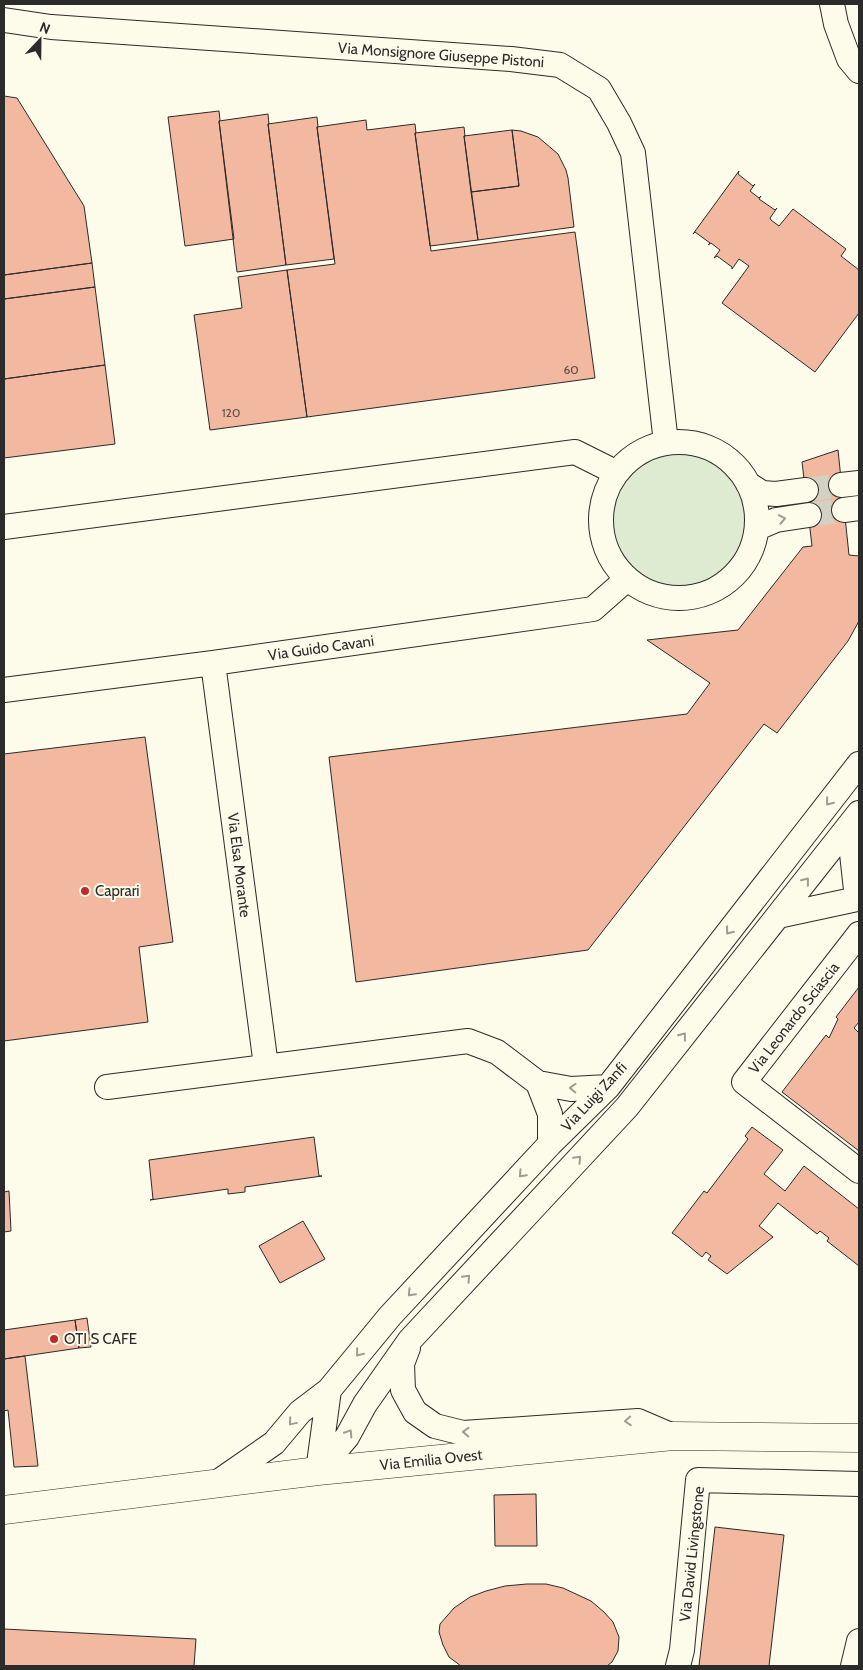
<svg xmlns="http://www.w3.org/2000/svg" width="863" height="1670" font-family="Cabin,sans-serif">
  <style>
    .green { fill: #deebd1; stroke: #74746e }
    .building { fill: #f2b8a0; stroke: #2b2b2b }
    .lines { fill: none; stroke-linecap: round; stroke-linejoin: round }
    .minor-tunnel { stroke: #d3d1c4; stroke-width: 24; stroke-dasharray: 24 12; stroke-linecap: butt }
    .minor-casing { stroke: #2b2b2b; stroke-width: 26 }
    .major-casing { stroke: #2b2b2b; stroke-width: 29 }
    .minor { stroke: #fdfbea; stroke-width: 24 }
    .major { stroke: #fdfbea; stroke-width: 28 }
    .oneway { stroke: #9e9d94 }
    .poi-dot { fill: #c62828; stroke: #fdfbea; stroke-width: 2 }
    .labels { text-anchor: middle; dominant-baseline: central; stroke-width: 4; stroke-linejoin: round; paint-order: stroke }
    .number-label { font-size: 12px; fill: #5d4e48 }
    .street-label { font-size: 15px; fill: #2b2b2b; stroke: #fdfbea }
    .poi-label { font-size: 15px; fill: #2b2b2b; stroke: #fdfbea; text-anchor: start }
  </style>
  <rect width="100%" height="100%" fill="#fdfbea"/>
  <path class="green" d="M612 520a67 67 0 1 1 134 0a67 67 0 1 1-134 0Z"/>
  <path class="building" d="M 4,96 L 17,98 L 84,206 L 92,263 L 4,275 Z
    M 219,111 L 220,120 L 219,121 L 234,239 L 185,246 L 168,117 Z
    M 268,114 L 269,124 L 268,124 L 286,265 L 237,272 L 219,121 Z
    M 317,117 L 318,127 L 317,127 L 334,259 L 286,265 L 268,124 Z
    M 366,120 L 367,130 L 415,124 L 416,133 L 415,133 L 431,251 L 575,232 L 595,378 L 307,417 L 287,270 L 335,264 L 317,127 Z
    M 464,127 L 465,136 L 464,136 L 478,240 L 430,246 L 415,133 Z
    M 512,130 L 521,131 L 538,137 L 558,154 L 566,170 L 568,178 L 574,227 L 478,240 L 471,192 L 519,186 Z
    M 512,130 L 519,186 L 471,192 L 464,136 Z
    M 739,171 L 738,174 L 753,186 L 755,184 L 750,191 L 759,198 L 761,196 L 759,199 L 775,210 L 777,208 L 770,218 L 771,220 L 779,226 L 793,209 L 846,249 L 841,256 L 859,270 L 859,313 L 815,372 L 722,303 L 749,266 L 739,259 L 732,269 L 732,267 L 717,256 L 714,258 L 720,250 L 711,243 L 708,245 L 710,243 L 695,232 L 693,234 Z
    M 92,263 L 95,287 L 4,299 L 4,275 Z
    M 287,270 L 307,417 L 210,430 L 194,315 L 242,308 L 238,277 Z
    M 95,287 L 105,365 L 4,379 L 4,299 Z
    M 105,365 L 115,444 L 4,458 L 4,379 Z
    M 838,450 L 849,555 L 859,556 L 859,621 L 848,641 L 777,733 L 764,724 L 588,950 L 356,982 L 329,757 L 687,714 L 710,683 L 647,640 L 738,630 L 803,547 L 812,546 L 802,462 Z
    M 145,737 L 173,942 L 139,947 L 148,1022 L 4,1041 L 4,754 Z
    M 859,987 L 859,1022 L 854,1028 L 859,1033 L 859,1151 L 782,1092 L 826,1035 L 829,1038 L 838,1019 L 836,1017 Z
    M 752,1127 L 783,1150 L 764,1174 L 785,1191 L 804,1166 L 859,1209 L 859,1266 L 827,1241 L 829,1238 L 820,1231 L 817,1234 L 778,1203 L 759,1226 L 773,1237 L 727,1274 L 708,1260 L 711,1256 L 706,1252 L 702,1257 L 678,1237 L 672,1233 L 704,1191 L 707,1193 L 748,1139 L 745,1136 Z
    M 314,1137 L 319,1176 L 322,1176 L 245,1187 L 245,1192 L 228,1194 L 228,1189 L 150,1200 L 153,1199 L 149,1160 Z
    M 9,1191 L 11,1231 L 4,1232 L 4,1192 Z
    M 303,1221 L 325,1259 L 280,1283 L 259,1246 Z
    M 87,1318 L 91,1347 L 79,1348 L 75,1320 Z
    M 75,1320 L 79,1348 L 4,1359 L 4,1330 Z
    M 25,1356 L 38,1466 L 14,1467 L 8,1410 L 4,1411 L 4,1359 Z
    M 536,1494 L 537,1546 L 495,1546 L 494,1495 Z
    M 715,1527 L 784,1535 L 769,1666 L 699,1666 Z
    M 527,1584 L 546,1584 L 563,1588 L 591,1601 L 604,1612 L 613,1622 L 619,1637 L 618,1651 L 612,1662 L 607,1666 L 461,1666 L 449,1657 L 443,1645 L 439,1632 L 440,1624 L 454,1608 L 470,1597 L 486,1591 L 505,1586 Z
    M 4,1629 L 196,1639 L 194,1666 L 4,1666 Z"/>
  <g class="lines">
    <path class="minor-tunnel" d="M 806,490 L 841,485
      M 809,515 L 844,510"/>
    <defs>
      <path id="minor" d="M 832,4 L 836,24 L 849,59 L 859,71
        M 4,20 L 51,27 L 511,59 L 560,65 L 599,89 L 619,123 L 633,153 L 666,443
        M601 520a78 78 0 1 1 156 0a78 78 0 1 1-156 0Z
        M 748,484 L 762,493 L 776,494 L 806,490
        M 841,485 L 859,483
        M 844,510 L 859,508
        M 4,527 L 575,452 L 615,472
        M 757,528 L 776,520 L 809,515
        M 213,663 L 266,1066
        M 4,690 L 213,663 L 593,609 L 627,579
        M 778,916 L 857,899 L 849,826
        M 859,934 L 744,1082 L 859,1171
        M 538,1083 L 550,1114 L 550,1144
        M 107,1087 L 468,1041 L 497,1052 L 538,1083 L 571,1089 L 608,1087
        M 408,1348 L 402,1364 L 403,1390 L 415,1412 L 435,1426 L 463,1433 L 638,1421 L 673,1436
        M 318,1471 L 347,1437 L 365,1404 L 410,1340 L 627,1107 L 859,813
        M 318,1471 L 329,1390
        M 215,1484 L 274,1443 L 300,1412 L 329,1390 L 390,1316 L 550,1144 L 608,1087 L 859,764
        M 678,1666 L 682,1650 L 698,1480 L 859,1484
        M 853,1666 L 859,1641"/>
      <path id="major" d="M 4,1510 L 318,1471 L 673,1436 L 859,1438"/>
    </defs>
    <use href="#minor" class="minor-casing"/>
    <use href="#major" class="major-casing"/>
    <use href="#minor" class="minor"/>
    <use href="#major" class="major"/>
  </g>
  <defs><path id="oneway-chevron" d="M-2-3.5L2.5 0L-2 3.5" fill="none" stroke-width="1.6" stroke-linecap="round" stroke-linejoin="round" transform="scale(1.25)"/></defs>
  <g class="oneway">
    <use href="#oneway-chevron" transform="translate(782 519) rotate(-11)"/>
    <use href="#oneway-chevron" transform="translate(829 802) rotate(128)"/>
    <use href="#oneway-chevron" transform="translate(806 881) rotate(-52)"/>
    <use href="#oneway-chevron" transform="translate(729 931) rotate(128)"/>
    <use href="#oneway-chevron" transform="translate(683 1036) rotate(-52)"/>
    <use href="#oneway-chevron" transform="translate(573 1088) rotate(-178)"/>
    <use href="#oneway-chevron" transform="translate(578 1159) rotate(-47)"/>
    <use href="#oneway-chevron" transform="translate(522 1174) rotate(133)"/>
    <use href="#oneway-chevron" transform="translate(467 1278) rotate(-47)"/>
    <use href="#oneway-chevron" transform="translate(411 1293) rotate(133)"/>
    <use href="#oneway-chevron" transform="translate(359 1353) rotate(129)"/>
    <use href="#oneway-chevron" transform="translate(628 1421) rotate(176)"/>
    <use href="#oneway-chevron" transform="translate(292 1422) rotate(130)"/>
    <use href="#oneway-chevron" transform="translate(466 1432) rotate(-178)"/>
    <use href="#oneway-chevron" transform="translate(349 1433) rotate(-58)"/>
  </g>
  <g class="poi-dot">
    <circle cx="85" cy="891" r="5"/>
    <circle cx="54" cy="1339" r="5"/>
  </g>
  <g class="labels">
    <g class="number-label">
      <text x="571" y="369">60</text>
      <text x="231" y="412">120</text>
    </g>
    <g class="street-label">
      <text transform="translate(441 55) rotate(4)">Via Monsignore Giuseppe Pistoni</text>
      <text transform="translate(321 648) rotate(-8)">Via Guido Cavani</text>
      <text transform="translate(239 865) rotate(83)">Via Elsa Morante</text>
      <text transform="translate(794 1018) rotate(-52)">Via Leonardo Sciascia</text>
      <text transform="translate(594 1097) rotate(-47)">Via Luigi Zanfi</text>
      <text transform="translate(431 1460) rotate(-6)">Via Emilia Ovest</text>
      <text transform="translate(692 1554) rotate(-84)">Via David Livingstone</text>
    </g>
    <g class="poi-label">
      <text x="95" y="891">Caprari</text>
      <text x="64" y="1339">OTI S CAFE</text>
    </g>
  </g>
  <rect width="863" height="1670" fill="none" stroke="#2b2b2b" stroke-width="10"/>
  <g transform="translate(40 40) rotate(22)" stroke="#fdfbea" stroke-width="4" paint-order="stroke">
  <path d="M0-4L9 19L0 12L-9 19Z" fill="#2b2b2b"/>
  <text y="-8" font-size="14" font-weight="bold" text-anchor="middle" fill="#2b2b2b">N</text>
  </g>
</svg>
